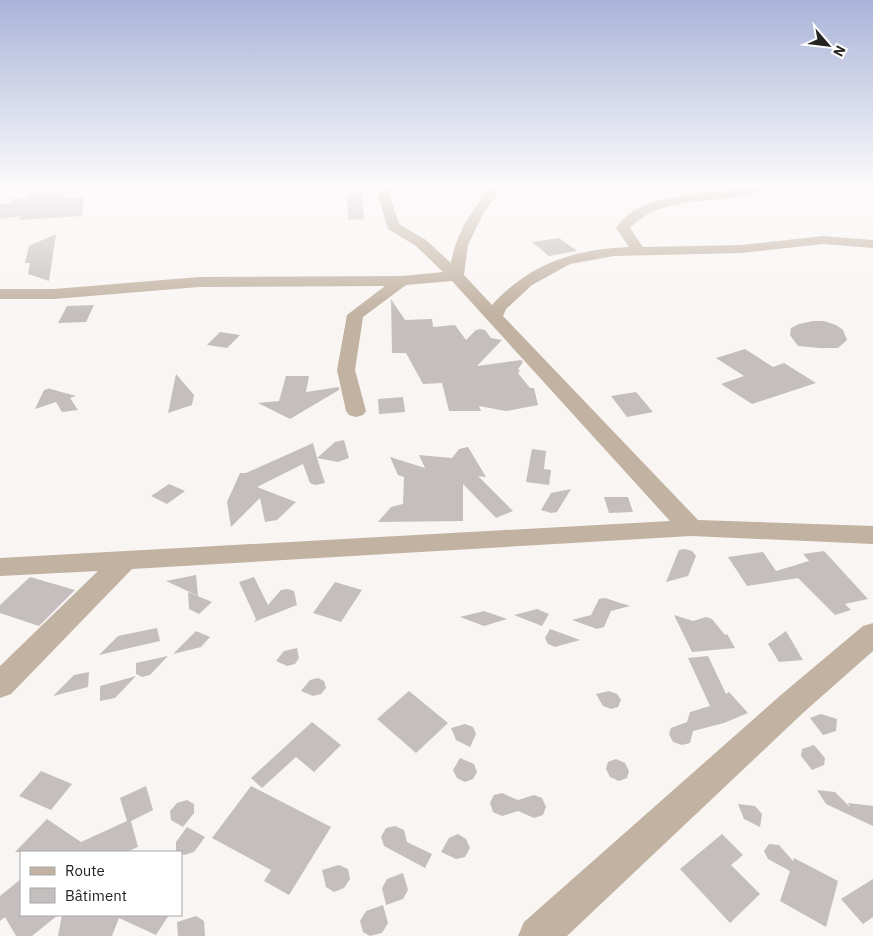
<svg xmlns="http://www.w3.org/2000/svg" width="873" height="936" font-family="'IBM Plex Sans',sans-serif">
  <style>
    .building { fill: #c4bfbe }
    .lines { fill: none; stroke-linecap: round; stroke-linejoin: round }
    .minor { fill: #c1b2a1; fill-rule: evenodd }
  </style>
  <rect width="100%" height="100%" fill="#f9f5f3"/>
  <path class="building" d="M 34,185 L 66,185 L 65,199 L 84,197 L 82,216 L 19,220 L 21,216 L 0,219 L 0,204 L 11,203 L 11,199 L 28,198 Z
    M 347,190 L 362,190 L 364,219 L 348,220 Z
    M 56,234 L 49,281 L 28,274 L 30,263 L 25,263 L 29,246 Z
    M 559,238 L 577,251 L 549,256 L 532,242 Z
    M 391,299 L 405,320 L 432,319 L 433,327 L 455,325 L 466,340 L 476,330 L 481,329 L 485,330 L 491,338 L 502,340 L 477,366 L 521,360 L 523,362 L 518,369 L 520,371 L 518,373 L 530,388 L 534,388 L 538,405 L 506,411 L 479,406 L 481,411 L 449,411 L 442,383 L 423,384 L 406,353 L 392,353 Z
    M 94,305 L 86,322 L 58,323 L 67,306 Z
    M 813,321 L 824,321 L 836,325 L 843,330 L 847,340 L 838,348 L 820,348 L 798,346 L 790,335 L 791,328 L 799,324 Z
    M 220,332 L 240,335 L 227,348 L 207,345 Z
    M 745,349 L 773,367 L 784,363 L 816,383 L 752,404 L 721,384 L 744,376 L 716,358 Z
    M 176,374 L 194,395 L 192,405 L 168,413 Z
    M 286,376 L 309,376 L 306,392 L 339,387 L 339,390 L 290,419 L 258,403 L 279,401 Z
    M 47,388 L 76,396 L 70,398 L 78,410 L 62,412 L 56,402 L 35,409 L 44,390 L 48,389 Z
    M 636,392 L 653,412 L 627,417 L 611,396 Z
    M 403,397 L 405,412 L 379,414 L 378,399 Z
    M 344,440 L 349,458 L 338,462 L 317,458 L 325,483 L 315,485 L 310,483 L 303,464 L 257,487 L 296,502 L 277,520 L 265,522 L 260,498 L 231,527 L 227,502 L 240,473 L 246,473 L 313,443 L 317,458 L 335,442 Z
    M 468,447 L 486,477 L 478,476 L 513,511 L 496,518 L 463,484 L 463,521 L 378,522 L 391,507 L 403,504 L 404,477 L 398,475 L 390,457 L 425,468 L 419,455 L 452,458 L 459,449 Z
    M 532,449 L 546,451 L 544,469 L 551,470 L 549,485 L 526,482 Z
    M 169,484 L 185,491 L 167,504 L 151,496 Z
    M 571,489 L 557,512 L 551,513 L 541,510 L 551,493 Z
    M 604,497 L 628,497 L 633,512 L 609,513 Z
    M 685,549 L 692,551 L 696,556 L 688,576 L 666,582 L 679,550 Z
    M 824,551 L 868,599 L 845,604 L 851,610 L 835,615 L 798,578 L 747,586 L 728,557 L 763,552 L 776,571 L 809,561 L 803,554 Z
    M 196,575 L 198,596 L 166,581 Z
    M 30,577 L 75,590 L 39,626 L 0,613 L 0,605 Z
    M 254,577 L 268,605 L 281,590 L 288,589 L 294,591 L 297,605 L 254,622 L 256,619 L 239,582 Z
    M 335,582 L 362,590 L 341,622 L 313,613 Z
    M 188,592 L 212,602 L 199,614 L 189,609 Z
    M 605,598 L 630,606 L 611,611 L 604,627 L 597,629 L 572,620 L 591,615 L 599,599 Z
    M 537,609 L 549,614 L 542,626 L 514,615 Z
    M 484,611 L 507,619 L 484,626 L 460,617 Z
    M 674,615 L 693,621 L 706,617 L 712,619 L 725,635 L 727,634 L 735,648 L 692,652 Z
    M 157,628 L 160,641 L 99,655 L 118,636 Z
    M 550,629 L 580,640 L 555,647 L 548,644 L 545,638 Z
    M 196,631 L 210,637 L 201,647 L 173,654 Z
    M 786,631 L 803,660 L 779,662 L 768,644 Z
    M 297,648 L 299,658 L 295,664 L 287,666 L 276,661 L 284,651 Z
    M 168,656 L 150,675 L 142,677 L 136,674 L 136,663 Z
    M 708,656 L 726,694 L 729,692 L 748,713 L 724,723 L 693,731 L 690,743 L 682,745 L 673,742 L 669,734 L 671,728 L 687,722 L 690,712 L 710,706 L 688,658 Z
    M 89,672 L 88,687 L 53,696 L 74,675 Z
    M 136,676 L 115,698 L 100,701 L 100,686 Z
    M 318,678 L 324,681 L 326,688 L 321,694 L 313,696 L 301,691 L 310,680 Z
    M 409,691 L 448,723 L 416,753 L 377,719 Z
    M 609,691 L 617,694 L 621,700 L 618,707 L 611,709 L 603,706 L 596,694 Z
    M 821,714 L 837,719 L 836,731 L 823,735 L 810,718 Z
    M 312,722 L 341,745 L 314,772 L 296,757 L 262,788 L 251,778 Z
    M 465,724 L 473,727 L 476,734 L 470,747 L 456,740 L 451,728 Z
    M 814,745 L 825,758 L 824,765 L 812,770 L 801,756 L 802,749 Z
    M 460,758 L 474,764 L 477,772 L 473,779 L 465,782 L 457,778 L 453,770 Z
    M 616,759 L 625,763 L 629,771 L 627,778 L 619,781 L 610,777 L 606,769 L 608,762 Z
    M 41,771 L 72,784 L 51,810 L 19,796 Z
    M 146,786 L 153,810 L 131,821 L 138,847 L 126,852 L 15,852 L 47,819 L 81,842 L 127,821 L 120,798 Z
    M 251,786 L 331,827 L 289,895 L 264,881 L 271,870 L 212,838 Z
    M 817,790 L 835,792 L 850,807 L 848,803 L 873,806 L 873,826 L 826,804 Z
    M 502,793 L 518,800 L 534,795 L 542,798 L 546,807 L 543,815 L 534,818 L 518,811 L 502,816 L 493,812 L 490,803 L 494,795 Z
    M 187,800 L 194,804 L 194,813 L 183,827 L 171,820 L 170,811 L 177,803 Z
    M 738,804 L 755,806 L 762,814 L 760,827 L 744,819 Z
    M 395,826 L 404,830 L 407,842 L 432,854 L 425,868 L 384,846 L 381,837 L 386,828 Z
    M 187,827 L 205,837 L 194,852 L 184,855 L 176,851 L 176,842 Z
    M 458,834 L 466,839 L 470,848 L 465,857 L 456,859 L 441,852 L 449,838 Z
    M 722,834 L 743,855 L 731,865 L 760,894 L 730,923 L 680,869 Z
    M 769,844 L 779,845 L 793,861 L 794,858 L 838,881 L 826,927 L 780,901 L 790,871 L 768,859 L 764,851 Z
    M 339,865 L 348,869 L 350,879 L 344,888 L 334,892 L 326,887 L 322,870 Z
    M 403,873 L 408,890 L 403,899 L 386,905 L 382,888 L 387,879 Z
    M 21,879 L 21,915 L 58,915 L 32,936 L 16,936 L 5,917 L 0,921 L 0,896 Z
    M 873,879 L 873,917 L 863,924 L 841,899 Z
    M 383,905 L 388,923 L 382,933 L 370,936 L 363,932 L 360,921 L 366,911 Z
    M 62,915 L 169,915 L 156,935 L 119,918 L 112,936 L 58,936 Z
    M 196,916 L 204,921 L 205,936 L 178,936 L 177,922 Z"/>
  <g class="lines">
    <path class="minor" d="M 379,185 L 391,185 L 391,199 L 399,224 L 426,240 L 451,263 C 456,232 473,209 492,185 L 505,185 L 484,212 L 468,245 L 464,275 L 492,305 C 529,264 574,249 629,247 L 616,228 C 624,217 633,209 646,205 C 672,195 702,193 729,190 C 746,188 762,185 779,185 L 777,188 C 763,192 750,195 736,197 C 700,202 656,200 630,228 L 643,247 L 741,245 L 823,236 L 873,240 L 873,248 L 823,244 L 741,253 L 614,256 L 570,264 L 532,285 L 506,309 L 503,316 L 698,520 L 873,526 L 873,544 L 691,536 L 132,569 L 11,694 L 0,698 L 0,666 L 98,571 L 0,576 L 0,558 L 670,521 L 452,281 L 406,285 L 363,317 L 355,370 L 366,411 L 363,415 L 356,417 L 349,415 L 346,411 L 337,370 L 347,315 L 385,286 L 199,287 L 54,299 L 0,299 L 0,289 L 54,289 L 199,277 L 402,276 L 443,272 L 416,246 L 388,229 L 379,199 Z
      M 873,623 L 873,651 L 804,712 L 567,936 L 518,936 L 524,922 L 782,694 L 863,626 Z"/>
  </g>
  <linearGradient id="sky" x2="0" y2="1"><stop stop-color="#a9b4d9"/><stop offset="0.59" stop-color="#fcfafa"/><stop offset="1" stop-color="#fcfafa" stop-opacity="0"/></linearGradient>
  <rect width="873" height="316" fill="url(#sky)"/>
  <rect x="20" y="851" width="162" height="65" fill="#ffffff" stroke="#a8a7a7"/>
  <rect x="30" y="867" width="25" height="8" fill="#c1b2a1" stroke="#a8a7a7"/>
  <text x="65" y="876" font-size="15" fill="#252423">Route</text>
  <rect x="30" y="888" width="25" height="15" fill="#c4bfbe" stroke="#a8a7a7"/>
  <text x="65" y="901" font-size="15" fill="#252423">Bâtiment</text>
  <g transform="translate(828 45) rotate(118)" stroke="#ffffff" stroke-width="4" paint-order="stroke">
  <path d="M0-4L9 19L0 12L-9 19Z" fill="#252423"/>
  <text y="-8" font-size="14" font-weight="bold" text-anchor="middle" fill="#252423">N</text>
  </g>
</svg>
